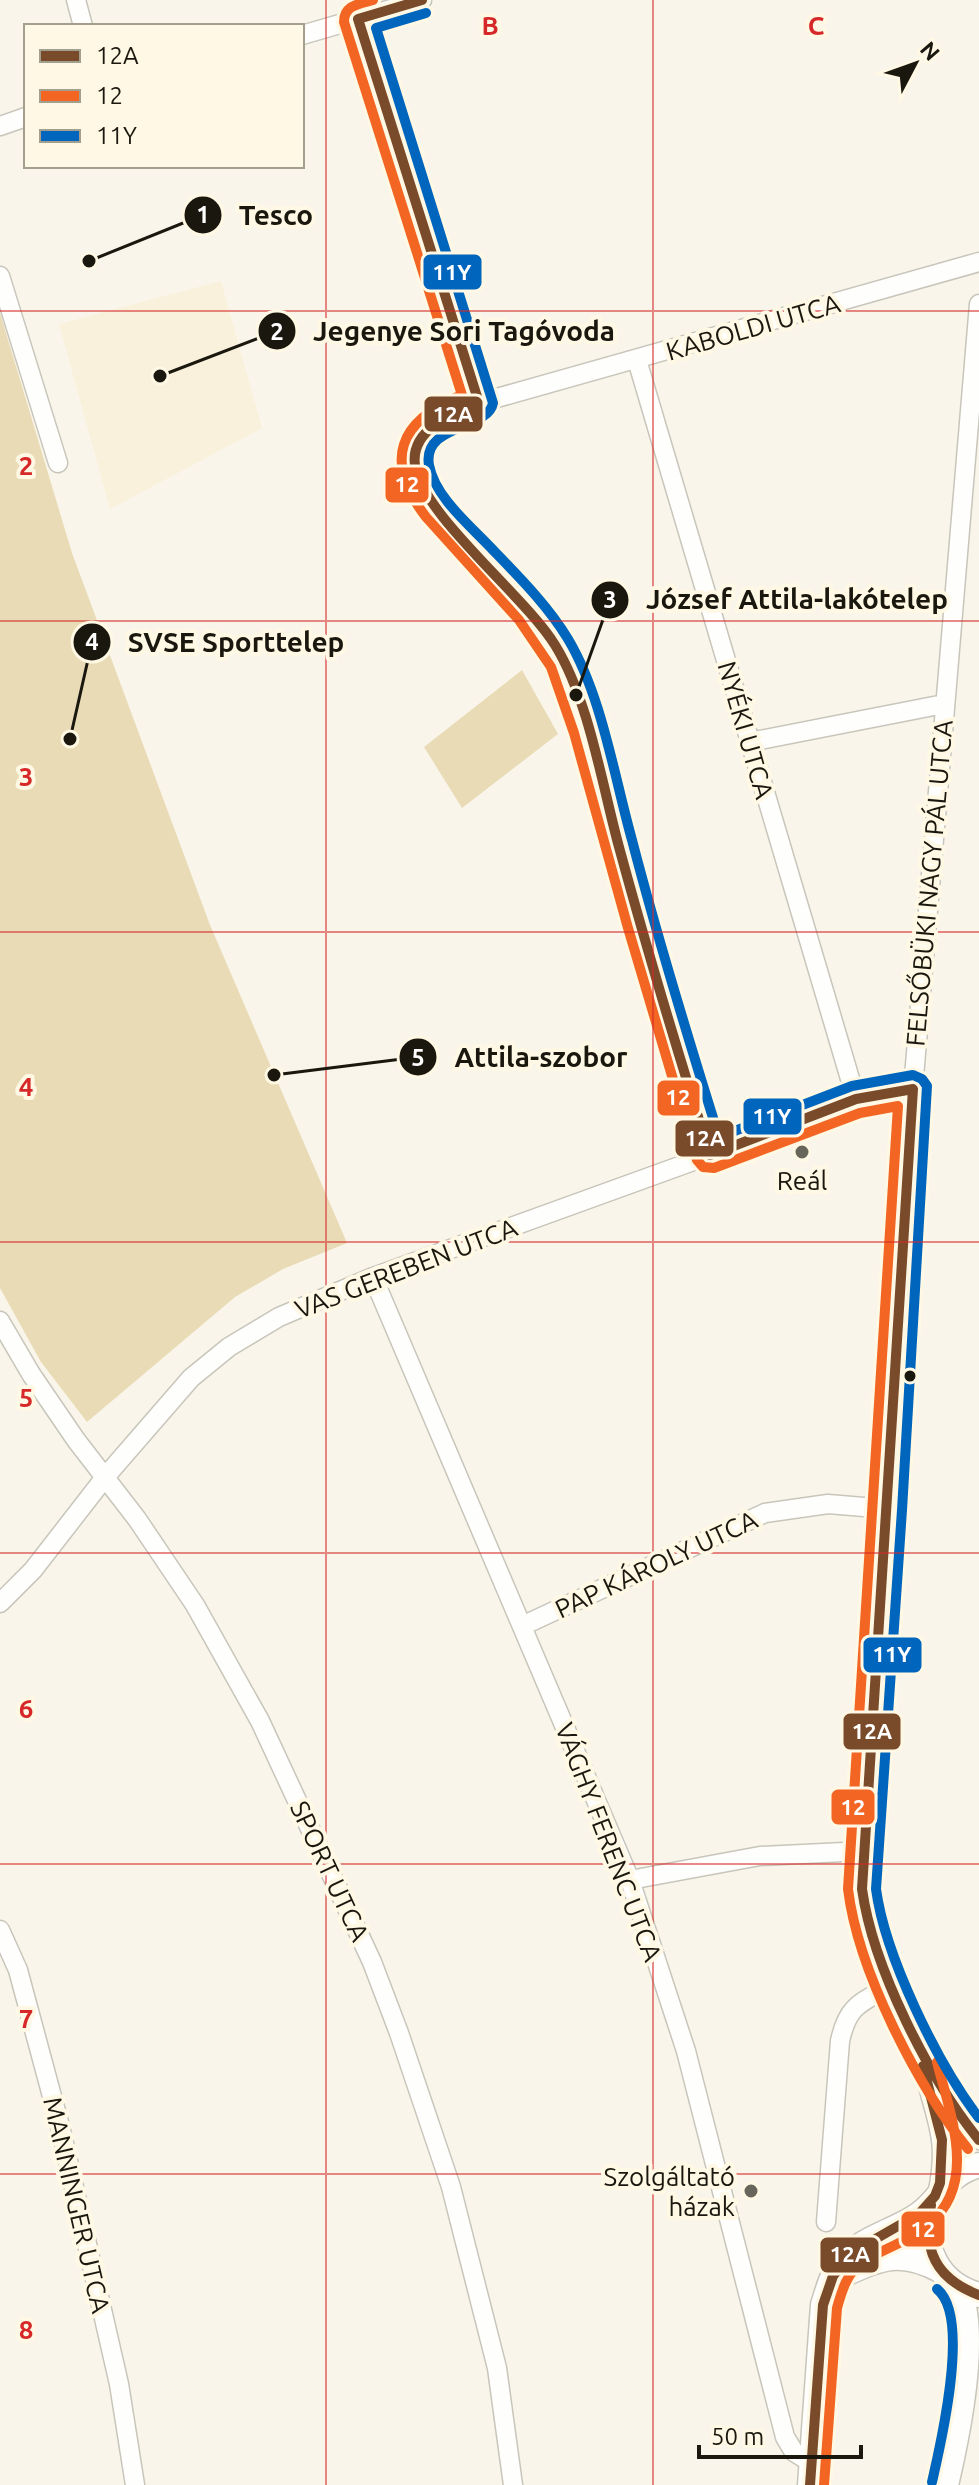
<svg xmlns="http://www.w3.org/2000/svg" width="979" height="2485" font-family="Ubuntu,sans-serif">
  <style>
    .built { fill: #f9f1db }
    .green { fill: #e9dbb5 }
    .lines { fill: none; stroke-linecap: round; stroke-linejoin: round }
    .minor-casing { stroke: #c8c5bb; stroke-width: 21 }
    .secondary-casing { stroke: #c8c5bb; stroke-width: 27 }
    .minor { stroke: #fefefc; stroke-width: 18 }
    .secondary { stroke: #fefefc; stroke-width: 24 }
    .bus-1-casing { stroke: #fff8e4; stroke-width: 16 }
    .bus-2-casing { stroke: #fff8e4; stroke-width: 16 }
    .bus-3-casing { stroke: #fff8e4; stroke-width: 16 }
    .bus-1 { stroke: #7a4b2a; stroke-width: 10 }
    .bus-2 { stroke: #f26522; stroke-width: 10 }
    .bus-3 { stroke: #0065bd; stroke-width: 10 }
    .grid { fill: none; stroke: #d62828; stroke-width: 2; stroke-opacity: 0.55 }
    .poi-dot { fill: #68655b; stroke: #fff8e4; stroke-width: 3 }
    .bus-dot { fill: #1a170e; stroke: #fff8e4; stroke-width: 3 }
    .labels { text-anchor: middle; dominant-baseline: central; stroke-width: 8; stroke-linejoin: round; paint-order: stroke }
    .street-label { font-size: 26px; fill: #1a170e; stroke: #fff8e4 }
    .poi-label { font-size: 26px; fill: #1a170e; stroke: #fff8e4 }
    .grid-label { font-size: 26px; text-anchor: middle; font-weight: bold; fill: #d62828; stroke: #fff8e4; stroke-width: 8; stroke-linejoin: round; paint-order: stroke }
    .leader { fill: none; stroke: #1a170e; stroke-width: 3 }
    .callout-dot { fill: #1a170e; stroke: #fff8e4; stroke-width: 3 }
    .mark-label { font-size: 24px; text-anchor: middle; font-weight: bold; fill: #fff }
    .callout-label { font-size: 28px; text-anchor: middle; font-weight: bold; fill: #1a170e; stroke: #fff8e4; stroke-width: 8; stroke-linejoin: round; paint-order: stroke }
    .line-badge { stroke: #fff8e4; stroke-width: 3 }
    .badge-label { font-size: 22px; text-anchor: middle; font-weight: bold; fill: #fff }
  </style>
  <rect width="100%" height="100%" fill="#f9f5ea"/>
  <path class="built" d="M 221,281 L 262,428 L 110,509 L 59,324 Z"/>
  <path class="green" d="M 0,313 L 72,553 L 210,925 L 347,1243 L 283,1269 L 235,1297 L 87,1422 L 41,1362 L 0,1288 Z
    M 522,670 L 558,734 L 462,808 L 424,747 Z"/>
  <g class="lines">
    <defs>
      <path id="minor" d="M 76,0 L 83,26
        M 358,19 L 479,403 C 455,411 408,431 415,465 C 420,492 439,512 456,531 C 488,566 545,620 564,661 C 588,718 603,788 619,847 C 648,950 678,1053 710,1155
        M 302,35 L 422,0
        M 0,126 L 26,117
        M 0,276 L 58,463
        M 979,304 L 913,1089 L 888,1509 L 862,1872 C 862,1892 863,1914 869,1933 C 875,1953 886,1971 894,1990 C 917,2043 940,2095 979,2140
        M 637,360 L 856,1099
        M 479,403 L 979,262
        M 750,742 L 944,704
        M 373,1277 L 630,1880 L 686,2051 L 785,2437 L 794,2452 L 812,2463
        M 0,1321 L 31,1374 L 76,1440 L 137,1519 L 195,1605 L 260,1721 L 372,1962 L 399,2033 L 451,2187 L 497,2368 L 513,2485
        M 0,1603 L 33,1570 L 106,1476 L 191,1378 L 229,1347 L 279,1317 L 373,1277 L 710,1155 L 856,1099 L 913,1089
        M 522,1626 L 765,1513 L 828,1504 L 888,1509
        M 630,1880 L 760,1856 L 864,1851
        M 0,1930 L 18,1970 L 60,2126 L 119,2384 L 135,2485
        M 924,2072 C 937,2123 949,2141 937,2195
        M 826,2222 L 840,2041 C 848,2004 861,2003 892,1985"/>
      <path id="secondary" d="M 931,2205 C 919,2246 938,2284 979,2295
        M 836,2278 C 877,2260 897,2247 940,2270
        M 810,2485 L 823,2305 C 828,2289 832,2273 843,2260 C 862,2238 895,2231 918,2215 C 944,2198 942,2176 979,2165
        M 946,2485 C 957,2438 979,2336 959,2291 C 957,2286 951,2282 946,2278"/>
    </defs>
    <use href="#minor" class="minor-casing"/>
    <use href="#secondary" class="secondary-casing"/>
    <use href="#minor" class="minor"/>
    <use href="#secondary" class="secondary"/>
    <defs>
      <path id="bus-1" d="M 422,0 L 358,19 L 479,403 C 452,413 410,430 415,465 C 422,515 525,596 555,645 C 589,700 602,785 619,847 C 647,950 678,1053 710,1155 L 856,1099 L 913,1089 L 862,1889 C 873,1968 929,2078 979,2140
        M 931,2205 C 922,2250 936,2279 979,2295
        M 810,2485 L 823,2305 L 833,2276 L 851,2253 L 919,2214 L 935,2196 L 940,2183 L 942,2140 L 923,2066"/>
      <path id="bus-2" d="M 373,0 C 359,4 344,5 344,22 L 462,395 C 398,421 383,461 426,517 L 519,620 L 551,667 L 574,733 L 628,928 L 697,1160 L 703,1167 L 714,1168 L 860,1113 L 898,1106 L 848,1889 C 858,1971 917,2085 968,2149
        M 824,2485 L 837,2308 C 842,2290 847,2273 863,2261 C 884,2249 909,2241 928,2225 C 979,2184 950,2114 937,2062"/>
      <path id="bus-3" d="M 426,13 L 376,28 L 493,403 C 488,430 422,424 429,465 C 435,498 472,527 494,551 C 520,578 548,606 568,639 C 602,696 614,776 632,840 C 658,940 688,1038 719,1137 L 852,1086 L 913,1075 L 922,1079 L 927,1086 L 902,1510 L 876,1889 C 885,1956 937,2063 979,2118
        M 932,2482 C 941,2443 971,2316 937,2289"/>
    </defs>
    <use href="#bus-1" class="bus-1-casing"/>
    <use href="#bus-2" class="bus-2-casing"/>
    <use href="#bus-3" class="bus-3-casing"/>
    <use href="#bus-1" class="bus-1"/>
    <use href="#bus-2" class="bus-2"/>
    <use href="#bus-3" class="bus-3"/>
  </g>
  <path class="grid" d="M 326,0 L 326,2485M 653,0 L 653,2485M 0,311 L 979,311M 0,621 L 979,621M 0,932 L 979,932M 0,1242 L 979,1242M 0,1553 L 979,1553M 0,1864 L 979,1864M 0,2174 L 979,2174"/>
  <g class="poi-dot">
    <circle cx="802" cy="1152" r="8"/>
    <circle cx="751" cy="2191" r="8"/>
  </g>
  <circle class="bus-dot" cx="910" cy="1376" r="7"/>
  <g class="labels">
    <g class="street-label">
      <text transform="translate(753 327) rotate(-16)">KABOLDI UTCA</text>
      <text transform="translate(746 730) rotate(74)">NYÉKI UTCA</text>
      <text transform="translate(929 883) rotate(-85)">FELSŐBÜKI NAGY PÁL UTCA</text>
      <text transform="translate(406 1268) rotate(-21)">VAS GEREBEN UTCA</text>
      <text transform="translate(656 1564) rotate(-25)">PAP KÁROLY UTCA</text>
      <text transform="translate(609 1842) rotate(69)">VÁGHY FERENC UTCA</text>
      <text transform="translate(330 1871) rotate(65)">SPORT UTCA</text>
      <text transform="translate(77 2205) rotate(77)">MANNINGER UTCA</text>
    </g>
    <g class="poi-label">
      <text x="802" y="1180">Reál</text>
      <text x="735" y="2176" text-anchor="end">Szolgáltató<tspan x="735" dy="30">házak</tspan></text>
    </g>
  </g>
  <g class="grid-label">
    <text x="490" y="35">B</text>
    <text x="816" y="35">C</text>
    <text x="26" y="475">2</text>
    <text x="26" y="786">3</text>
    <text x="26" y="1096">4</text>
    <text x="26" y="1407">5</text>
    <text x="26" y="1718">6</text>
    <text x="26" y="2028">7</text>
    <text x="26" y="2339">8</text>
  </g>
  <path class="leader" d="M89 261L203 215M160 376L277 331M576 695L610 600M70 739L92 642M274 1075L418 1057"/>
  <g class="callout-dot">
    <circle cx="89" cy="261" r="8"/>
    <circle cx="160" cy="376" r="8"/>
    <circle cx="576" cy="695" r="8"/>
    <circle cx="70" cy="739" r="8"/>
    <circle cx="274" cy="1075" r="8"/>
    <circle cx="203" cy="215" r="20"/>
    <circle cx="277" cy="331" r="20"/>
    <circle cx="610" cy="600" r="20"/>
    <circle cx="92" cy="642" r="20"/>
    <circle cx="418" cy="1057" r="20"/>
  </g>
  <g class="mark-label">
    <text x="203" y="223">1</text>
    <text x="277" y="340">2</text>
    <text x="610" y="608">3</text>
    <text x="92" y="650">4</text>
    <text x="418" y="1066">5</text>
  </g>
  <g class="callout-label">
    <text x="276" y="225">Tesco</text>
    <text x="464" y="341">Jegenye Sori Tagóvoda</text>
    <text x="797" y="609">József Attila-lakótelep</text>
    <text x="236" y="652">SVSE Sporttelep</text>
    <text x="541" y="1067">Attila-szobor</text>
  </g>
  <g class="line-badge">
    <rect x="422" y="253" width="61" height="38" rx="8" fill="#0065bd"/>
    <rect x="423" y="395" width="61" height="38" rx="8" fill="#7a4b2a"/>
    <rect x="384" y="466" width="46" height="38" rx="8" fill="#f26522"/>
    <rect x="656" y="1079" width="45" height="38" rx="8" fill="#f26522"/>
    <rect x="742" y="1097" width="61" height="39" rx="8" fill="#0065bd"/>
    <rect x="674" y="1119" width="61" height="39" rx="8" fill="#7a4b2a"/>
    <rect x="862" y="1636" width="61" height="38" rx="8" fill="#0065bd"/>
    <rect x="842" y="1712" width="60" height="39" rx="8" fill="#7a4b2a"/>
    <rect x="830" y="1788" width="46" height="38" rx="8" fill="#f26522"/>
    <rect x="900" y="2210" width="46" height="38" rx="8" fill="#f26522"/>
    <rect x="819" y="2236" width="61" height="38" rx="8" fill="#7a4b2a"/>
  </g>
  <g class="badge-label">
    <text x="452" y="280">11Y</text>
    <text x="453" y="422">12A</text>
    <text x="407" y="492">12</text>
    <text x="678" y="1105">12</text>
    <text x="772" y="1124">11Y</text>
    <text x="705" y="1146">12A</text>
    <text x="892" y="1662">11Y</text>
    <text x="872" y="1739">12A</text>
    <text x="853" y="1815">12</text>
    <text x="923" y="2237">12</text>
    <text x="850" y="2262">12A</text>
  </g>
  <rect x="24" y="24" width="280" height="144" fill="#fff8e4" stroke="#a39e8e" stroke-width="2"/>
  <rect x="40" y="50" width="40" height="12" fill="#7a4b2a" stroke="#a39e8e" stroke-width="2"/>
  <text x="96" y="64" font-size="24" fill="#1a170e">12A</text>
  <rect x="40" y="90" width="40" height="12" fill="#f26522" stroke="#a39e8e" stroke-width="2"/>
  <text x="96" y="104" font-size="24" fill="#1a170e">12</text>
  <rect x="40" y="130" width="40" height="12" fill="#0065bd" stroke="#a39e8e" stroke-width="2"/>
  <text x="96" y="144" font-size="24" fill="#1a170e">11Y</text>
  <g transform="translate(915 64) rotate(49)" stroke="#fff8e4" stroke-width="6" paint-order="stroke">
  <path d="M0-6L14 30L0 20L-14 30Z" fill="#1a170e"/>
  <text y="-12" font-size="22" font-weight="bold" text-anchor="middle" fill="#1a170e">N</text>
  </g>
  <path d="M699 2445v12h162v-12" fill="none" stroke="#1a170e" stroke-width="4"/>
  <text x="711" y="2445" font-size="24" fill="#1a170e" stroke="#fff8e4" stroke-width="6" paint-order="stroke">50 m</text>
</svg>
